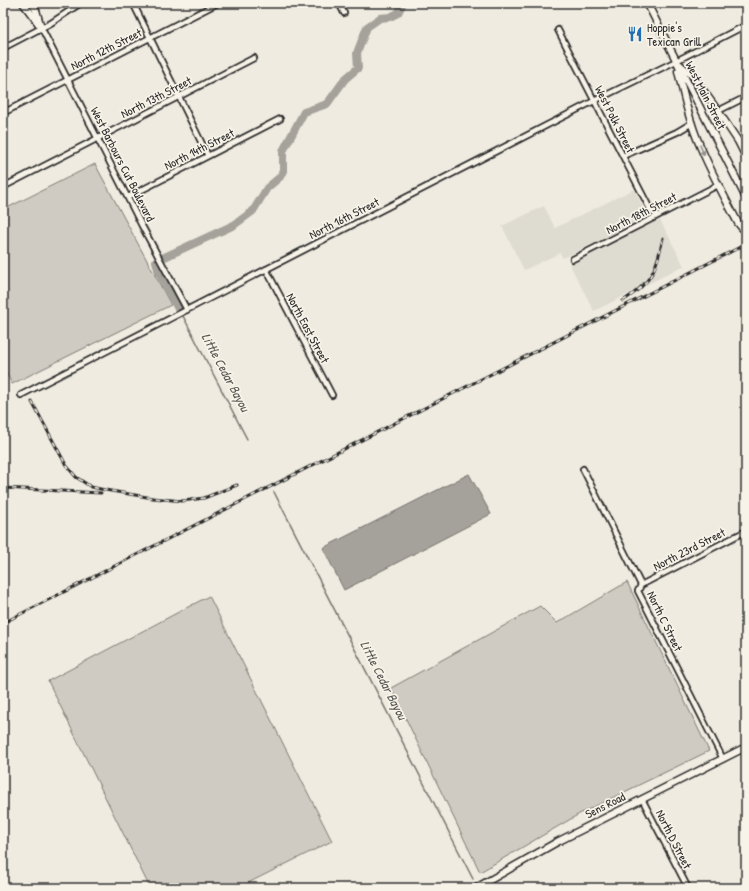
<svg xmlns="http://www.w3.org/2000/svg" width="749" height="891" font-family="'Patrick Hand',sans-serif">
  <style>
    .built { fill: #dedbd1 }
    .green { fill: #cfcbc2; stroke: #7d7b76 }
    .water { fill: #a4a29a; stroke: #74726e }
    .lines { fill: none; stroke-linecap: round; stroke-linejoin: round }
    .stream { stroke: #74726e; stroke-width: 1.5 }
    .river { stroke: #a4a29a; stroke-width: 8 }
    .street-casing { stroke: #2b2b2b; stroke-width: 8 }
    .secondary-casing { stroke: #2b2b2b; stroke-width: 9 }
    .street { stroke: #f7f3e8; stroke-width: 4.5 }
    .secondary { stroke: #f7f3e8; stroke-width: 6 }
    .rail-casing { stroke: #2b2b2b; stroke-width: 3 }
    .rail { stroke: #f7f3e8; stroke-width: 1.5; stroke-dasharray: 4.5; stroke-linecap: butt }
    .oneway { fill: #918f8a }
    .labels { text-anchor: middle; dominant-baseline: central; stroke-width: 3.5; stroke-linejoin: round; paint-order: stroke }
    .poi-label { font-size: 12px; fill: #2b2b2b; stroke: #f7f3e8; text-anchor: start }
    .street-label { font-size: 12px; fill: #2b2b2b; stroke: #f7f3e8 }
    .water-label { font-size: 13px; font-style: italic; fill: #555552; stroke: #f7f3e8 }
  </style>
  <rect width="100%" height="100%" fill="#efebe0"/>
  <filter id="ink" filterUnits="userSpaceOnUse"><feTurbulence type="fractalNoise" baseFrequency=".025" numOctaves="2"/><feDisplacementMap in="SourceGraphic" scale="8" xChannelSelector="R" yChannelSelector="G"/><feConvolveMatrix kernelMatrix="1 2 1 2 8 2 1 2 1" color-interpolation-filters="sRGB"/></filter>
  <g filter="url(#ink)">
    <path class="built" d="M 634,189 L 648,217 L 563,258 L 560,253 L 524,270 L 502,226 L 544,206 L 555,228 Z
      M 659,218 L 684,266 L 594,311 L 569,263 Z"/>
    <path class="green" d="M 95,164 L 171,305 L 12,384 L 3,366 L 3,210 Z
      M 627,582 L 709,751 L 581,813 L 480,872 L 391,688 L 540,606 L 557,623 Z
      M 209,596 L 332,841 L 238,888 L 150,888 L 48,681 Z"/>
    <path class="water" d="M 469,474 L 491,514 L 344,590 L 323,548 Z"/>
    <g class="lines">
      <path class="stream" d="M 183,316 L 247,439
        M 274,492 L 473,879"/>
      <path class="river" d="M 178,309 L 159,273 L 156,261 L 234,225 L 253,211 L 267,188 L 280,177 L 283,171 L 283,151 L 304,112 L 327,104 L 345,79 L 358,68 L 357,53 L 367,27 L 380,18 L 390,17 L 398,13 L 403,3"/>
      <defs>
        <path id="street" d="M 133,3 L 208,156
          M 339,3 L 344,13
          M 41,27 L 142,226 L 187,310
          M 558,30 L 651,211 L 657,215
          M 3,48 L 51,23 L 81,3
          M 718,111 L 746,97
          M 3,113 L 218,3
          M 623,156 L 677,132 L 692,123
          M 3,187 L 254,58
          M 128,197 L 280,119
          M 573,259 L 718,185
          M 266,269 L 332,395
          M 21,395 L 594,101 L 676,61 L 746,25
          M 583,469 L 641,585 L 638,591 L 723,759
          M 641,585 L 746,531
          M 642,799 L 688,888"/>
        <path id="secondary" d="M 23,3 L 41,27
          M 32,3 L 36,10 L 40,24
          M 647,3 L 746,198
          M 679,64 L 693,76 L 718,111 L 738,141 L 746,157
          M 678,71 C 684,97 690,124 701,148 C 712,174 725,198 738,223 L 742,228 L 746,229
          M 476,888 L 557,842 L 746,747"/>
      </defs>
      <use href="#street" class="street-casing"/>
      <use href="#secondary" class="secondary-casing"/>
      <use href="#street" class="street"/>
      <use href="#secondary" class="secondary"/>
      <defs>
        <path id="rail" d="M 623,301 C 652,282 656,271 663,238
          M 32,402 L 66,465 L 76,477 L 91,487 L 105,490 L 153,498 L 182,501 L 204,498 L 237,485
          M 3,488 L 101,493
          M 3,623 L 746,244"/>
      </defs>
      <use href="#rail" class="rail-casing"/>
      <use href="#rail" class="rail"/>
    </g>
    <defs><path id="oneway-solid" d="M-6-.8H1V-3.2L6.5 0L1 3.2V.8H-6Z"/></defs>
    <use class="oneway" href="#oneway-solid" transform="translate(702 150) rotate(67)"/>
  </g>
  <defs>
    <symbol id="restaurant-bare" viewBox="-9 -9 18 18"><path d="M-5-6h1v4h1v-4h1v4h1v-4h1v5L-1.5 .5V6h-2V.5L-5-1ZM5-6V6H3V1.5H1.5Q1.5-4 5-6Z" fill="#1f6fb2" stroke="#f7f3e8" stroke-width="2.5" paint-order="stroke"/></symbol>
  </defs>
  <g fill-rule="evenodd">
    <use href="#restaurant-bare" x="624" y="23" width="22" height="22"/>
  </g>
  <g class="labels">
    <g class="poi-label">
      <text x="647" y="27">Hoppie's<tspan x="647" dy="14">Texican Grill</tspan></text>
    </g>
    <g class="street-label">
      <text transform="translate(106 49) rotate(-27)">North 12th Street</text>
      <text transform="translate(706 95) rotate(63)">West Main Street</text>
      <text transform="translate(156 97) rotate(-27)">North 13th Street</text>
      <text transform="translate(615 119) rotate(63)">West Polk Street</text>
      <text transform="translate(199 149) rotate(-27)">North 14th Street</text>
      <text transform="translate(123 164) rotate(63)">West Barbours Cut Boulevard</text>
      <text transform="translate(641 213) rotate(-27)">North 18th Street</text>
      <text transform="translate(344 218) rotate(-27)">North 16th Street</text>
      <text transform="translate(308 328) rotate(62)">North East Street</text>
      <text transform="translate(689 549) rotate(-27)">North 23rd Street</text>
      <text transform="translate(665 621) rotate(64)">North C Street</text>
      <text transform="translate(605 805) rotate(-27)">Sens Road</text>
      <text transform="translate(674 839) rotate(63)">North D Street</text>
    </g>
    <g class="water-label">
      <text transform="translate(226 372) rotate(62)">Little Cedar Bayou</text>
      <text transform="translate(384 680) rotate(63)">Little Cedar Bayou</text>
    </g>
  </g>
  <rect width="749" height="891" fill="none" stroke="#f7f3e8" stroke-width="16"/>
  <rect x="8" y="8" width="733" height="875" fill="none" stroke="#2b2b2b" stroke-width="1.5" filter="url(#ink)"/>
</svg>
